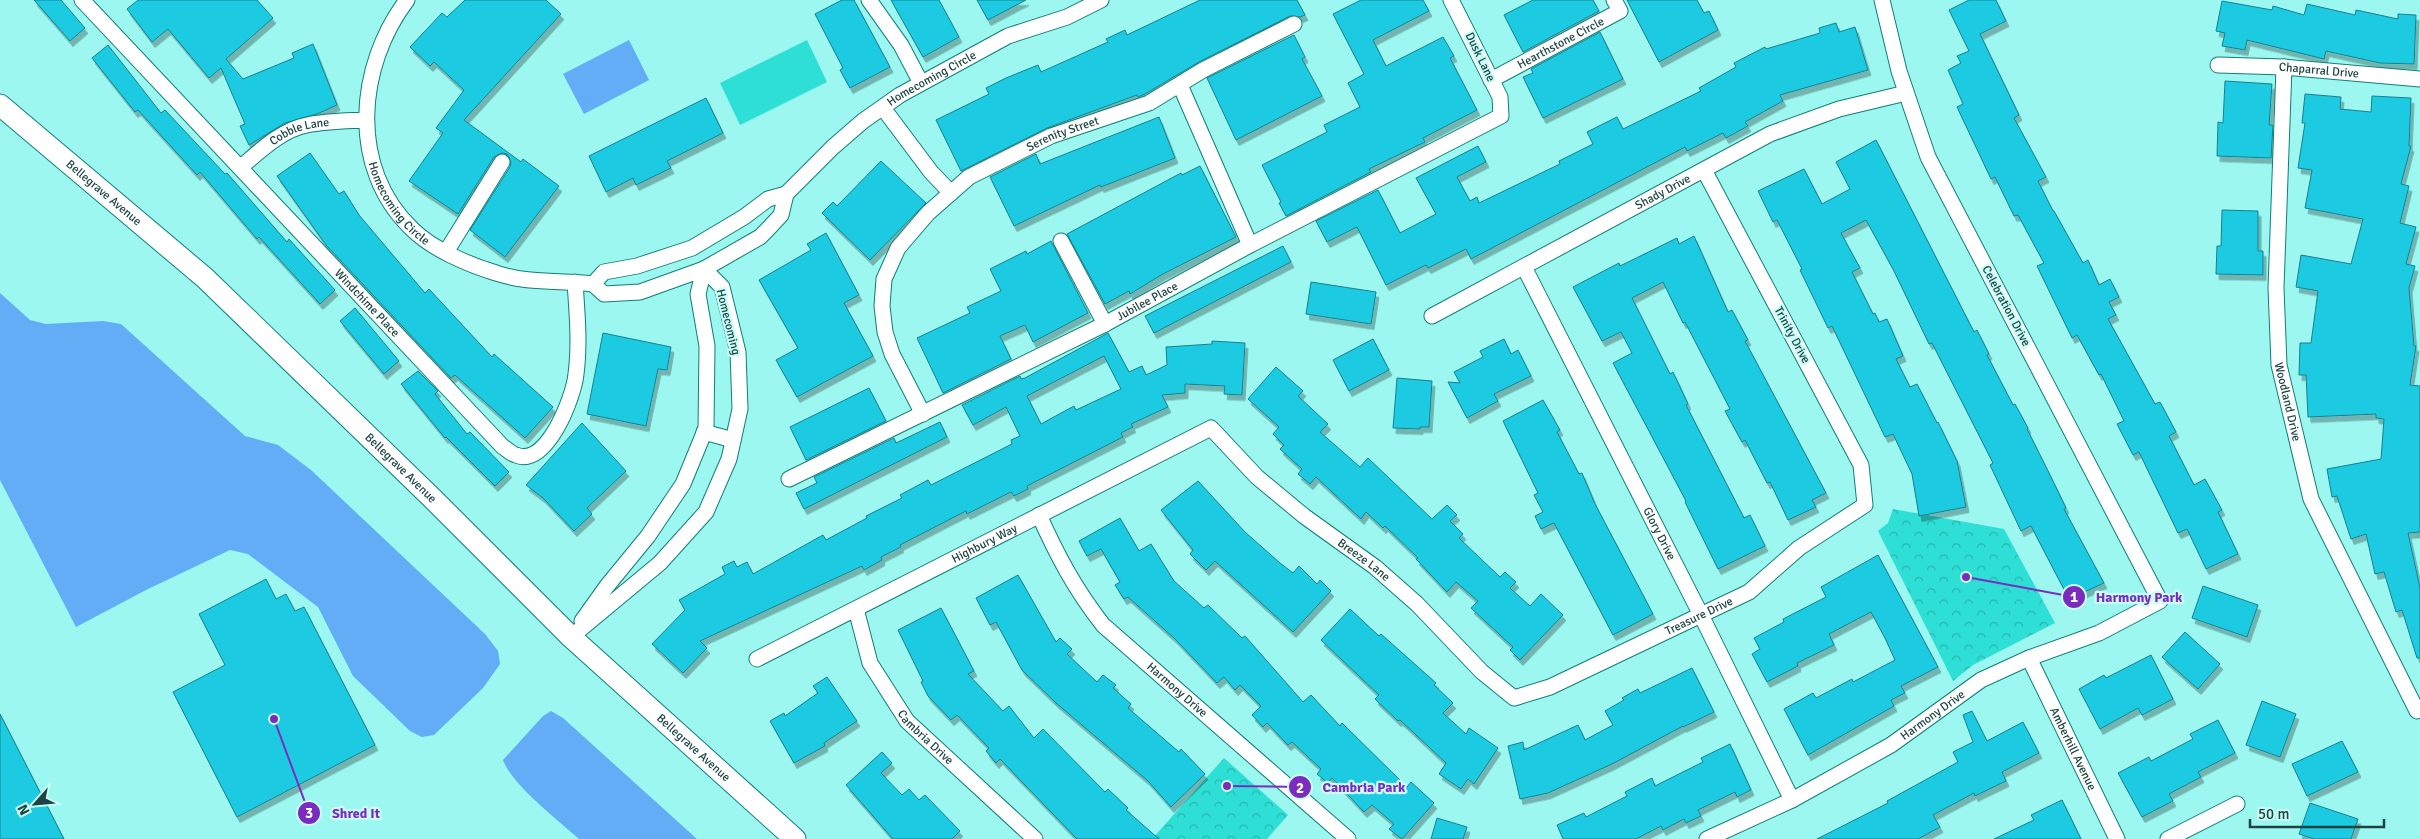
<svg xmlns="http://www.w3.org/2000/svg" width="2420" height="839" font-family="Signika,sans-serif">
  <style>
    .forest { fill: url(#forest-crowns) }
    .garden { fill: #2edfd6 }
    .water { fill: #62adf5 }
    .building { fill: #1ccae1; stroke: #18808e; fill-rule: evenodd; filter: url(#shadow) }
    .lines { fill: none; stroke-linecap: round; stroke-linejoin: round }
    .street-casing { stroke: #107e78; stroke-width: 17 }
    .secondary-casing { stroke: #107e78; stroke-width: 23 }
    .street { stroke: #fff; stroke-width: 15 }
    .secondary { stroke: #fff; stroke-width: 21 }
    .labels { text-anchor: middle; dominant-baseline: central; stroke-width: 4.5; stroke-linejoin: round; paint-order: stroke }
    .street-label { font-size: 12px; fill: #1d4442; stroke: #c9fdf9 }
    .leader { fill: none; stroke: #7b2cbf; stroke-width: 2 }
    .callout-dot { fill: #7b2cbf; stroke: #c9fdf9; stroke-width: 2 }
    .mark-label { font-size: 15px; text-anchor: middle; font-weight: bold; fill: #fff }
    .callout-label { font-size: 14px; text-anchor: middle; font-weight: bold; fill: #7b2cbf; stroke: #c9fdf9; stroke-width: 4.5; stroke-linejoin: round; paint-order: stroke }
  </style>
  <defs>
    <pattern id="forest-crowns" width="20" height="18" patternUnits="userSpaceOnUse" patternTransform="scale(1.25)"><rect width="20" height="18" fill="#2edfd6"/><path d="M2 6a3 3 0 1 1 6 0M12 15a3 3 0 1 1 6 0" fill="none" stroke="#27b6af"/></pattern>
    <filter id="shadow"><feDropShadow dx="3" dy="5.5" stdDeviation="0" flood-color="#0004"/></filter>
  </defs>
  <rect width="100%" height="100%" fill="#9bf7f0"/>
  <path class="forest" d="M 1893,509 L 2004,529 L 2055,623 L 1973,665 L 1953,681 L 1878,531 L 1888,523 Z
    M 1224,758 L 1288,815 L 1267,839 L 1152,839 Z"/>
  <path class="garden" d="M 807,40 L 827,82 L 740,125 L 720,83 Z"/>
  <path class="water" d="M 629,40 L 649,80 L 584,114 L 563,74 Z
    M 0,293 L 30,320 L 46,324 L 103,321 L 121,324 L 245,436 L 278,445 L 311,470 L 485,634 L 498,651 L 500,664 L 483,688 L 434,735 L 422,737 L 410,731 L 353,676 L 318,607 L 248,554 L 230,550 L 146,590 L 76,627 L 0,480 Z
    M 551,711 L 563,718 L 697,839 L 579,839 C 558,820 512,785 503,760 L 543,716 Z"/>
  <path class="building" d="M 34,0 L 61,0 L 85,28 L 70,41 Z
    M 138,0 L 257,0 L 273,18 L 226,59 L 243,79 L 294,58 L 292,53 L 313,44 L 337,105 L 317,114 L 285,123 L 249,145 L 240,126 L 245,124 L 221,68 L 209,78 L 168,29 L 152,42 L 127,9 Z
    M 465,0 L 546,0 L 561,14 L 464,120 L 521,162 L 523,159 L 559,186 L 505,257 L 470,230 L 510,167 L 511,162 L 507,154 L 502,153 L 494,157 L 458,214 L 409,181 L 443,133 L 436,128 L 464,90 L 434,62 L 430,66 L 410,47 L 442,13 L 447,17 Z
    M 842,0 L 854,0 L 890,67 L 850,88 L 840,70 L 843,68 L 815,14 Z
    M 891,0 L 939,0 L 959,37 L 923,57 Z
    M 977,0 L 1026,0 L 988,20 Z
    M 1200,0 L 1297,0 L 1305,15 L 1300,17 L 1290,16 L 1199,62 L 1145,94 L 1138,97 L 1137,95 L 1047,128 L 961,171 L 936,120 L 989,94 L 986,88 L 1006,78 L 1038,65 L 1041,72 L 1108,42 L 1106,39 L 1125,30 L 1127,35 Z
    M 1361,0 L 1423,0 L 1429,11 L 1373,40 L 1386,66 L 1443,37 L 1454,56 L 1450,58 L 1477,110 L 1423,138 L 1425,142 L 1369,169 L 1371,172 L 1286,216 L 1279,203 L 1281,202 L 1262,165 L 1327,132 L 1324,125 L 1360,107 L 1348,83 L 1364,74 L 1333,14 Z
    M 1533,0 L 1593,0 L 1599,11 L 1523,52 L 1504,15 Z
    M 1627,0 L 1697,0 L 1704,13 L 1709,11 L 1718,30 L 1659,62 Z
    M 1969,0 L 1996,0 L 2006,21 L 1980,34 L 2019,115 L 2014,118 L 2046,177 L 2038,181 L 2053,211 L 2054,211 L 2083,263 L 2088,260 L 2099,285 L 2110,279 L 2119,297 L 2109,302 L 2116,315 L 2108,319 L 2155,404 L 2160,402 L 2176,432 L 2169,436 L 2194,485 L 2205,479 L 2222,510 L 2218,512 L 2238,554 L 2206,569 L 2187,529 L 2178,533 L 2139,452 L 2133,455 L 2117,424 L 2124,421 L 2101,374 L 2099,375 L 2077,335 L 2072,338 L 2037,266 L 2044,263 L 2018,215 L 2014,216 L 1995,177 L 1991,179 L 1957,107 L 1963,104 L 1948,70 L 1961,63 L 1957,56 L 1969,51 L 1949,10 Z
    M 2222,1 L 2272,10 L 2273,6 L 2304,15 L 2307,4 L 2355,15 L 2356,10 L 2398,19 L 2398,14 L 2416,15 L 2414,64 L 2380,63 L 2326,51 L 2324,59 L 2247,40 L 2245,50 L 2222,46 L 2225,33 L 2216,31 Z
    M 1836,23 L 1839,32 L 1855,27 L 1868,70 L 1780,95 L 1783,101 L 1745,122 L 1748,126 L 1726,138 L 1723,133 L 1687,151 L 1685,147 L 1471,259 L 1466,249 L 1428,268 L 1426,265 L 1386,285 L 1357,227 L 1327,242 L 1316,221 L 1378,190 L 1400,233 L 1436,214 L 1416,178 L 1478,146 L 1486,162 L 1457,177 L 1470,201 L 1477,197 L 1479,203 L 1560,164 L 1559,161 L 1593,144 L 1587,132 L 1617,117 L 1623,129 L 1701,91 L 1699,88 L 1736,67 L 1734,63 L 1765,47 L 1766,49 L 1820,33 L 1819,28 Z
    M 1600,32 L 1623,79 L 1543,118 L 1523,77 L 1533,73 L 1531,69 Z
    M 1294,35 L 1305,57 L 1302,59 L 1322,96 L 1236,140 L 1207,78 Z
    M 108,45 L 161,113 L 165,110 L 225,174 L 227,173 L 287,242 L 289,239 L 335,290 L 320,304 L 259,237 L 257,239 L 200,172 L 197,175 L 138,110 L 135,112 L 92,58 Z
    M 2225,81 L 2272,84 L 2269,125 L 2273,125 L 2271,158 L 2217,156 L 2218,122 L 2223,123 Z
    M 2305,94 L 2341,97 L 2340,109 L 2371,112 L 2372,96 L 2411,98 L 2409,146 L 2411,146 L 2401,184 L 2409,186 L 2400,223 L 2416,227 L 2406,264 L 2415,266 L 2409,288 L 2414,346 L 2416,346 L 2410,385 L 2420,386 L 2420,532 L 2408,533 L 2420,588 L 2420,658 L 2417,658 L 2402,610 L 2396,612 L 2384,572 L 2375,574 L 2366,534 L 2351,539 L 2337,496 L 2332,497 L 2327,469 L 2381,459 L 2384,419 L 2376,418 L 2376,414 L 2308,417 L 2306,375 L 2299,375 L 2300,343 L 2311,343 L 2318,291 L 2296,287 L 2301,255 L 2351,264 L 2363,219 L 2305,208 L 2312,170 L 2298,168 L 2305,123 L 2302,123 Z
    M 706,98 L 723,133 L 667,161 L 671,168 L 636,185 L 633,178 L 606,192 L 589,156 Z
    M 1159,117 L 1175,158 L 1101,187 L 1100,185 L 1014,226 L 990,177 L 1036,154 L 1040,164 Z
    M 1876,140 L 1974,332 L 1977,330 L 1989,354 L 1987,355 L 2013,405 L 2015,404 L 2028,428 L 2027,429 L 2049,473 L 2066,508 L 2064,509 L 2104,583 L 2069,599 L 2031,526 L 2021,531 L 1990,465 L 1993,463 L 1932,343 L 1929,344 L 1893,269 L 1866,220 L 1841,233 L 1860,268 L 1852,272 L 1873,314 L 1875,313 L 1879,322 L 1887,319 L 1903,356 L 1896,359 L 1910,387 L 1917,384 L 1937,423 L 1938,422 L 1957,461 L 1966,507 L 1919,516 L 1912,474 L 1893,434 L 1885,437 L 1832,326 L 1828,328 L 1800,270 L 1802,269 L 1777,220 L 1773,222 L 1758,191 L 1804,169 L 1822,204 L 1850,189 L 1836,162 Z
    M 310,153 L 339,194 L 344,191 L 359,215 L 425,293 L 429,289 L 492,357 L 494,354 L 553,407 L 525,438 L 455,375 L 451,378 L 326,245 L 277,176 Z
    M 881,161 L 926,203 L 870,260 L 822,213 L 833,202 L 837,206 Z
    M 1200,166 L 1236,237 L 1163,274 L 1130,294 L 1129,291 L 1105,304 L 1067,234 L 1181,173 L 1182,175 Z
    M 2222,210 L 2258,211 L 2258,251 L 2263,251 L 2263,275 L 2216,274 L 2217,246 L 2221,246 Z
    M 826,233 L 859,295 L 844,303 L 873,356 L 797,397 L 776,360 L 798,348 L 759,280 L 811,250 L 807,244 Z
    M 1694,236 L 1728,312 L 1732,310 L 1748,340 L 1745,341 L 1826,493 L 1812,500 L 1816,507 L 1788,520 L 1770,482 L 1767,483 L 1745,440 L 1742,442 L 1725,411 L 1730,409 L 1685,322 L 1683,323 L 1663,282 L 1632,298 L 1670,374 L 1673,372 L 1688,404 L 1686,405 L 1744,518 L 1750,515 L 1765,546 L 1718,569 L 1685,502 L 1686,501 L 1613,363 L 1632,353 L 1621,332 L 1602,341 L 1573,287 L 1619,263 L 1620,266 L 1677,238 L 1679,244 Z
    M 1051,241 L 1088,313 L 1033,342 L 1025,325 L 1000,336 L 1011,359 L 943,393 L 917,338 L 970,313 L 967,307 L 1001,291 L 990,269 L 1026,251 L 1027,254 Z
    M 1283,246 L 1291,262 L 1154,333 L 1145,316 Z
    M 1311,282 L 1376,292 L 1371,324 L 1306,314 Z
    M 355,308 L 399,361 L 384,374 L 340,321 Z
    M 603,333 L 671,347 L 667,370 L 658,369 L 646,426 L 587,414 Z
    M 1108,333 L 1129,372 L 1142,366 L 1146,375 L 1167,365 L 1166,347 L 1212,344 L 1212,341 L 1245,343 L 1242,395 L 1224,394 L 1225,386 L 1185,384 L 1185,393 L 1162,395 L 1168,407 L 1131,424 L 1133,427 L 1121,433 L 1123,437 L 1027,486 L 1028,489 L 1014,496 L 1011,492 L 967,514 L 966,511 L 900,545 L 901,547 L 881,557 L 882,560 L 864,570 L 862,566 L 700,641 L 707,648 L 683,673 L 652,644 L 685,610 L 679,600 L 725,574 L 722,567 L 734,561 L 737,567 L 747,562 L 753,574 L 823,535 L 826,540 L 867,518 L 866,516 L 902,498 L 900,495 L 928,480 L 931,485 L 1012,444 L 1011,440 L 1020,436 L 1006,407 L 973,425 L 962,405 L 1020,376 L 1021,379 L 1025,378 ZM 1104,356 L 1121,389 L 1076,410 L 1074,406 L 1041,424 L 1027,396 Z
    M 1373,339 L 1389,370 L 1349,391 L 1333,360 Z
    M 1504,339 L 1511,354 L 1518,350 L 1531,376 L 1494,394 L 1498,401 L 1467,418 L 1448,382 L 1460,383 L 1454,372 L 1483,357 L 1480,351 Z
    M 1276,367 L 1303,391 L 1298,396 L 1328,424 L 1320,432 L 1360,467 L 1368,458 L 1432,519 L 1447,505 L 1457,515 L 1450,521 L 1463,534 L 1459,538 L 1500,577 L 1505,572 L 1516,582 L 1510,588 L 1530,606 L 1541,594 L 1563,615 L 1520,660 L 1510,650 L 1513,647 L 1471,608 L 1478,601 L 1456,582 L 1447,592 L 1416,559 L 1418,558 L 1385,526 L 1383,528 L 1366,512 L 1361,519 L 1316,477 L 1310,484 L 1298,474 L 1302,469 L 1280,449 L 1284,445 L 1273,434 L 1279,427 L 1248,399 Z
    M 418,371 L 438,391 L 435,394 L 467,434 L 470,432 L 509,472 L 495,486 L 446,437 L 445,438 L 401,384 Z
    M 1397,378 L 1432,381 L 1429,427 L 1420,427 L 1420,429 L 1393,428 Z
    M 869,388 L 886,421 L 806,460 L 790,427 Z
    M 1543,400 L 1560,430 L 1557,432 L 1579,474 L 1582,473 L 1595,504 L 1653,614 L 1613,635 L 1554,523 L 1541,529 L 1535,516 L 1543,512 L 1534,495 L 1538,493 L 1503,421 Z
    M 940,422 L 947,437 L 804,509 L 796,493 L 817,483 L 814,477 L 894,438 L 896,443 Z
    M 582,423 L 626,471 L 587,508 L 592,514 L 574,531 L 543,498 L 526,485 Z
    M 1198,481 L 1245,532 L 1280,563 L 1293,573 L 1299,566 L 1317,584 L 1320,580 L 1331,591 L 1293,632 L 1215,561 L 1206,570 L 1190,554 L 1193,550 L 1161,510 Z
    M 1120,518 L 1139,551 L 1151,544 L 1174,581 L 1204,608 L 1208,605 L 1242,638 L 1245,636 L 1303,702 L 1311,695 L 1340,726 L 1342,723 L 1407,787 L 1411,782 L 1434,803 L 1402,839 L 1389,829 L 1394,824 L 1372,805 L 1364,812 L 1332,778 L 1328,783 L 1317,774 L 1321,769 L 1292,742 L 1288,745 L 1267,723 L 1263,727 L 1252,715 L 1261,706 L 1240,685 L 1235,690 L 1224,677 L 1217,683 L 1175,639 L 1128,597 L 1124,599 L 1115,585 L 1120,582 L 1101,549 L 1087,556 L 1079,541 Z
    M 1878,555 L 1938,667 L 1901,686 L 1905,693 L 1891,700 L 1894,706 L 1808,755 L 1784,709 L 1813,693 L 1816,698 L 1852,679 L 1853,682 L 1895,660 L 1885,638 L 1871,612 L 1829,634 L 1834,645 L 1797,663 L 1798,666 L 1767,682 L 1752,654 L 1760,649 L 1754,638 L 1784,622 L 1783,619 L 1826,597 L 1821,587 Z
    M 1018,575 L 1056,642 L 1060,638 L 1072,649 L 1067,654 L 1097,682 L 1103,675 L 1116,685 L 1113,688 L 1131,704 L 1128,708 L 1179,752 L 1181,749 L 1205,774 L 1171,807 L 1148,781 L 1056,703 L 1022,670 L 996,622 L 990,625 L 976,598 Z
    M 266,579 L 276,599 L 286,594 L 295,611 L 304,607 L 375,745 L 237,817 L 173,692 L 225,665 L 199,614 Z
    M 2203,586 L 2258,605 L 2247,637 L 2192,618 Z
    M 941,608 L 974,671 L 968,674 L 1003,711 L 1009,706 L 1034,738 L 1043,729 L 1105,792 L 1108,789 L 1128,808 L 1126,810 L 1159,839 L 1077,839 L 1000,759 L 996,763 L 986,751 L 989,748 L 957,715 L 951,720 L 928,696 L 921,682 L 923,681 L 898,630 Z
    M 1350,609 L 1379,636 L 1381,634 L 1436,683 L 1434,685 L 1453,703 L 1443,713 L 1466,734 L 1469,728 L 1498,748 L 1474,784 L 1468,779 L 1461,789 L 1439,774 L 1446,763 L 1400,720 L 1398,721 L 1375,699 L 1379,695 L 1321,640 Z
    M 2185,632 L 2220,664 L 2198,689 L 2162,657 Z
    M 2151,655 L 2173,699 L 2142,715 L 2138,708 L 2100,729 L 2079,689 L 2104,675 L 2106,678 Z
    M 1692,668 L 1714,712 L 1683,727 L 1683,726 L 1612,764 L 1548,793 L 1520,799 L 1508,746 L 1523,742 L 1524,750 L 1578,725 L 1585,740 L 1613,725 L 1605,711 L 1624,700 L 1622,698 L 1638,689 L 1640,693 Z
    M 827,677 L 857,721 L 824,743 L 825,746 L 794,763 L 770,721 L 784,713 L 785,716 L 818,693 L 813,686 Z
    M 2262,701 L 2296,714 L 2280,757 L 2246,745 Z
    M 1972,711 L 1987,741 L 2023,722 L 2039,753 L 2002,772 L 2006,781 L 1975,796 L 1974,793 L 1933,815 L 1940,827 L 1918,839 L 1817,839 L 1888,803 L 1887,801 L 1958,762 L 1953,752 L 1973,742 L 1963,715 Z
    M 0,714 L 64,839 L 0,839 Z
    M 2218,720 L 2235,753 L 2198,772 L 2201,777 L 2169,794 L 2173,801 L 2142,817 L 2118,773 L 2149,757 L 2151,761 L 2193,739 L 2190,734 Z
    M 2342,741 L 2358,772 L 2307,796 L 2292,764 Z
    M 1730,744 L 1751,790 L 1737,797 L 1735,792 L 1698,810 L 1701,816 L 1686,823 L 1684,819 L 1663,830 L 1661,826 L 1636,839 L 1563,839 L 1557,825 L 1584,813 L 1586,817 L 1627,796 L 1625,792 L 1652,778 L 1655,786 L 1703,762 L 1701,758 Z
    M 882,752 L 892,763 L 881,773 L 902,795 L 909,789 L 919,800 L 925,795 L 960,831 L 952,839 L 893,839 L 846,785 Z
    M 2062,800 L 2081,839 L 1994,839 L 2034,820 L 2031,815 Z
    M 2310,803 L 2358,819 L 2351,839 L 2314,839 L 2299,834 Z
    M 1437,818 L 1467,827 L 1463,839 L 1431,839 Z"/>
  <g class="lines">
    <defs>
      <g id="street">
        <path id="s1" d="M 82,0 L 503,447 C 507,449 511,454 516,455 C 547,468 574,396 576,374 C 580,343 577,313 575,282"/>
        <path id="s2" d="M 407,0 C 357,66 348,168 412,229 C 432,249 469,265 496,273 C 528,284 560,280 593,284 L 604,294 L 640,292 L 704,269 L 760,237 L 768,229 L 781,215 L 786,194"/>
        <path d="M 869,0 L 901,45 L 921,83"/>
        <path id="s3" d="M 2218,65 L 2284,67 L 2420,79"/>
        <path id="s4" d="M 2284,67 L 2276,288 L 2279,365 L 2311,499 L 2417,711 L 2420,710"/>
        <path id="s5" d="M 1491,80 L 1620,11 L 1614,0"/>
        <path d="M 1180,85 L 1250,245"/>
        <path d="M 883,108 L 931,172 L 951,193"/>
        <path id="s6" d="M 241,167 C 260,151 281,130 307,125 C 326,121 347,121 366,120"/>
        <path d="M 1061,241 L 1105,324"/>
        <path d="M 446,252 L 502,162"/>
        <path id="s7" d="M 1524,267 L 1701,615 L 1792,800"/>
        <path id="s8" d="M 593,284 L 604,272 L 637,266 L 692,248 L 744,217 L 768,199 L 786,194 L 833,147 L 863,121 L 900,95 L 1008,36 L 1067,17 L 1101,0"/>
        <path id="s9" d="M 1432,316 L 1770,134 L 1839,109 L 1906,93"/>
        <path id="s10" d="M 923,414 L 892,354 L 885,332 L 882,306 L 884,279 L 898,248 L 928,213 L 969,177 L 1051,136 L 1149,103 L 1203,70 L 1294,24"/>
        <path d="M 704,432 L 733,440"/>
        <path id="s11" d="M 789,479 L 1105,324 L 1250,245 L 1501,116 L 1500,97 L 1451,0"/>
        <path id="s12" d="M 1039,515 C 1058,557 1075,589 1103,625 L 1348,839"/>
        <path id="s13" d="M 856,609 L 870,663 L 907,721 L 1035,839"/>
        <path d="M 582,621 L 607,586 L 648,536 L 683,484 L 706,428 L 707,346 L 698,294 L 704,269"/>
        <path d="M 571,637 L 660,563 L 706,512 L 729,459 L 740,409 L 738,352 L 722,287 L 704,269"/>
        <path id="s14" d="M 2029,658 L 2117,839"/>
        <path id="s15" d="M 757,659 L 1211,428 L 1257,477 L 1304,516 L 1375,567 L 1417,604 L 1482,672 L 1514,698 L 1550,687 L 1749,592 L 1799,548 L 1865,505 L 1861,465 L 1704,170"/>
        <path id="s16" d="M 1707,839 L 1792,800 L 1891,745 L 1981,680 L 2029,658 L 2099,633 L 2160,601 L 1928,157 L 1899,71 L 1882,0"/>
        <path d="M 2168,839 L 2237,804"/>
      </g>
      <g id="secondary">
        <path id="s17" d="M 0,105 L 205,278 L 432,498 L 571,637 L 795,839"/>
      </g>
    </defs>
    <use href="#street" class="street-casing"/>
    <use href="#secondary" class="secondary-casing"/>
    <use href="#street" class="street"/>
    <use href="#secondary" class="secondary"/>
  </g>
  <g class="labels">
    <g class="street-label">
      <text stroke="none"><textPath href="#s5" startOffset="79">Hearthstone Circle</textPath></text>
      <text transform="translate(1480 57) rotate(64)">Dusk Lane</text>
      <text stroke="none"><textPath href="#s3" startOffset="101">Chaparral Drive</textPath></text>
      <text stroke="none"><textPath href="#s8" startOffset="404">Homecoming Circle</textPath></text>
      <text stroke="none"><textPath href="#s6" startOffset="70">Cobble Lane</textPath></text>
      <text stroke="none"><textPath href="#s10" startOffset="382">Serenity Street</textPath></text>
      <text stroke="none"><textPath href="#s9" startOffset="262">Shady Drive</textPath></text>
      <text stroke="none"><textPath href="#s17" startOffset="136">Bellegrave Avenue</textPath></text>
      <text stroke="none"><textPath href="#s2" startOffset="221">Homecoming Circle</textPath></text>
      <text stroke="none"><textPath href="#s11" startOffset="400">Jubilee Place</textPath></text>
      <text stroke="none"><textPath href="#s1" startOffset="416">Windchime Place</textPath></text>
      <text transform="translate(2006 306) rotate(62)">Celebration Drive</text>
      <text transform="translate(728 322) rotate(76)">Homecoming</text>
      <text transform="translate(1792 335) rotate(62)">Trinity Drive</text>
      <text stroke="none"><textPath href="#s4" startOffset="336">Woodland Drive</textPath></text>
      <text stroke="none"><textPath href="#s17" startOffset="541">Bellegrave Avenue</textPath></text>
      <text stroke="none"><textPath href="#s7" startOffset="299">Glory Drive</textPath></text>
      <text stroke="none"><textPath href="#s15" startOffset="255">Highbury Way</textPath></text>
      <text stroke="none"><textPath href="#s15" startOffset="712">Breeze Lane</textPath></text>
      <text stroke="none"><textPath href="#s15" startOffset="1119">Treasure Drive</textPath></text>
      <text stroke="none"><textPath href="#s12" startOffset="226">Harmony Drive</textPath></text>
      <text stroke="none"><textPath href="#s16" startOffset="258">Harmony Drive</textPath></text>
      <text stroke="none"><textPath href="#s13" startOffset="149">Cambria Drive</textPath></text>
      <text stroke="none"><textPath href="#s17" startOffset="946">Bellegrave Avenue</textPath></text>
      <text stroke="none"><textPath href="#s14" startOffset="101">Amberhill Avenue</textPath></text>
    </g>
  </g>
  <path class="leader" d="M1966 577L2074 597M1227 786L1300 787M274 719L309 813"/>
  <g class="callout-dot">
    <circle cx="1966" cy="577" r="5"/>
    <circle cx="1227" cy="786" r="5"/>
    <circle cx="274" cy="719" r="5"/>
    <circle cx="2074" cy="597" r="12"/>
    <circle cx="1300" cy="787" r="12"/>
    <circle cx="309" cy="813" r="12"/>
  </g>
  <g class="mark-label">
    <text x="2074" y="602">1</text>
    <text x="1300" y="793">2</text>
    <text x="309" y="818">3</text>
  </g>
  <g class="callout-label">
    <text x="2139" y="602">Harmony Park</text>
    <text x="1364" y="792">Cambria Park</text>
    <text x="356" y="818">Shred It</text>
  </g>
  <g transform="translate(35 804) rotate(243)" stroke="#c9fdf9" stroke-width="4" paint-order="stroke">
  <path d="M0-4L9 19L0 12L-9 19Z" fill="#1d4442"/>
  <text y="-8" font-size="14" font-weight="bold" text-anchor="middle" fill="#1d4442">N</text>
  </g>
  <path d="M2250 819v8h134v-8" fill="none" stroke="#1d4442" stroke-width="2.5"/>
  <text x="2258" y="819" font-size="15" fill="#1d4442" stroke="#c9fdf9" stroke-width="4" paint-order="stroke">50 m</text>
</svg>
